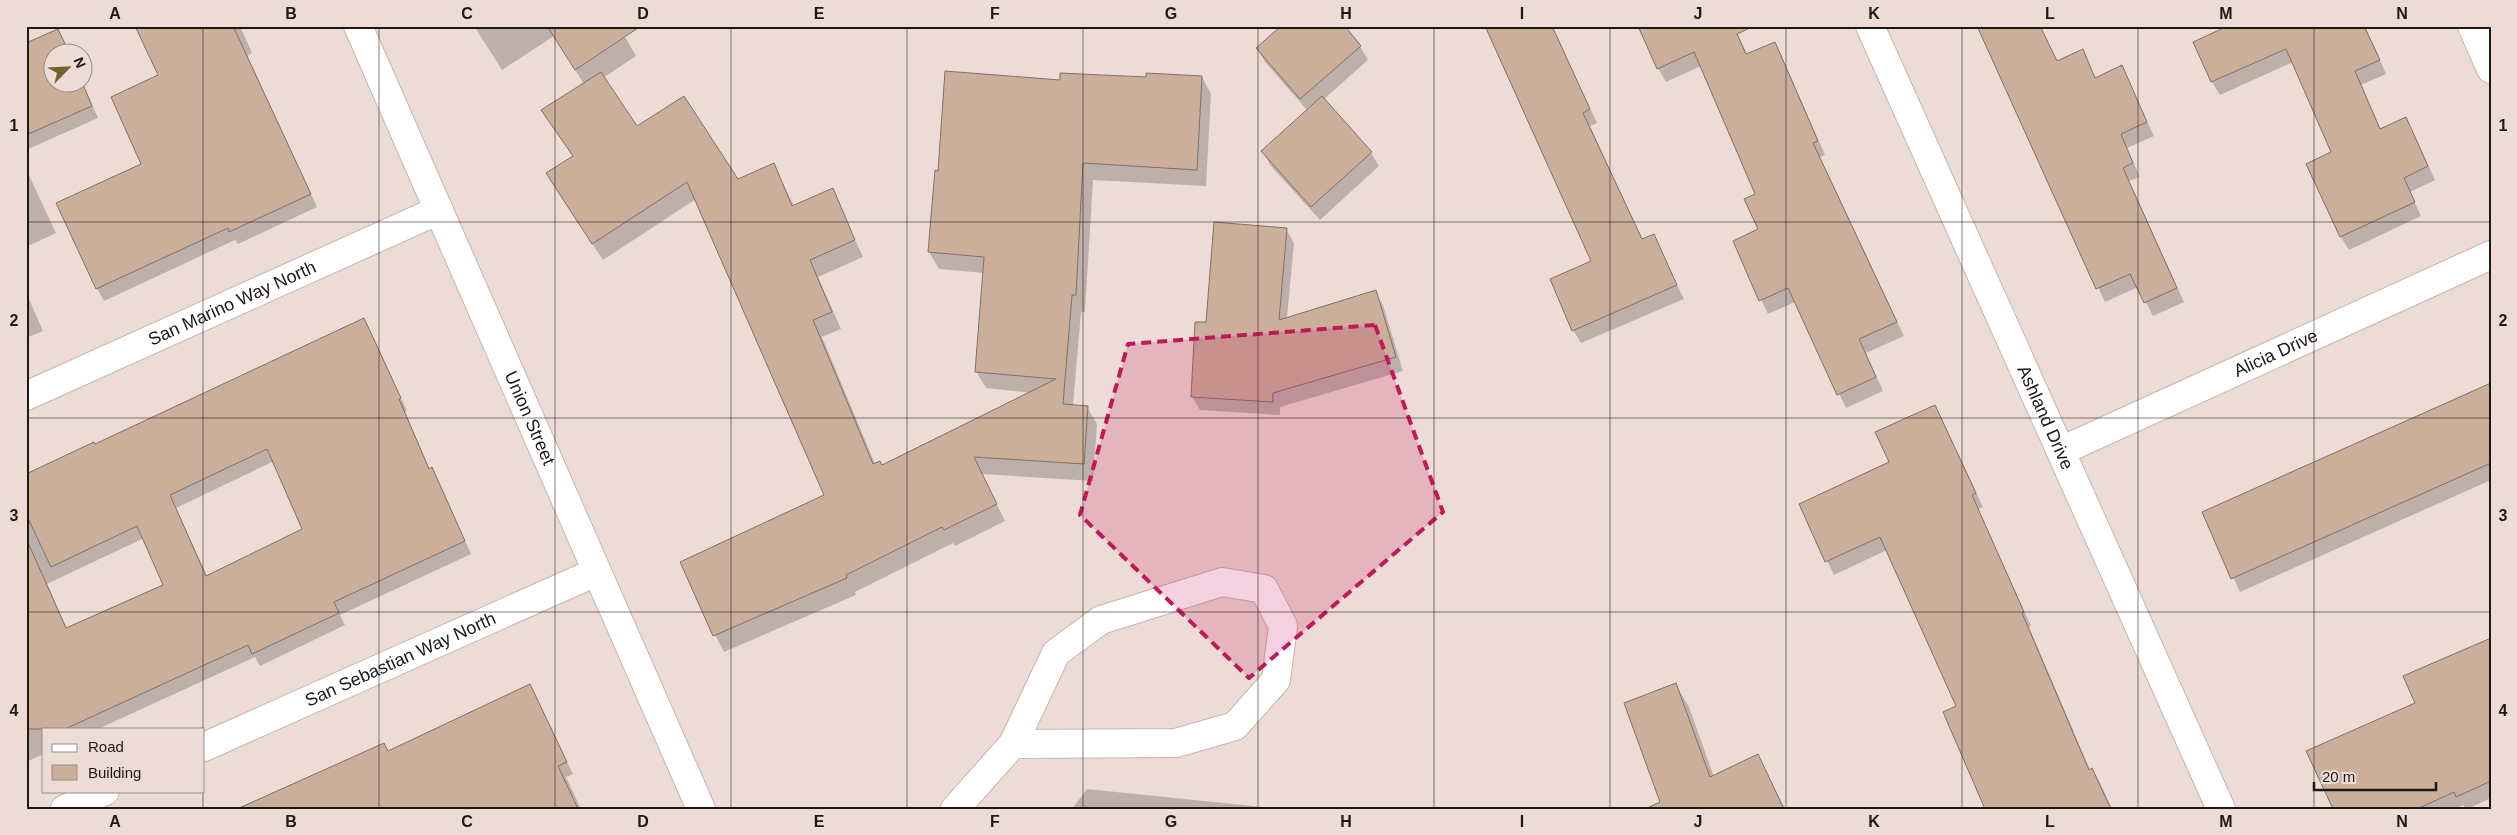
<svg xmlns="http://www.w3.org/2000/svg" width="2517" height="835" font-family="Helvetica,sans-serif">
  <style>
    .shadow { fill: #0003; fill-rule: evenodd }
    .building { fill: #cbaf9b; stroke: #7f7269; fill-rule: evenodd }
    .lines { fill: none; stroke-linecap: round; stroke-linejoin: round }
    .minor-casing { stroke: #c5b6ae; stroke-width: 30 }
    .minor { stroke: #fff; stroke-width: 28 }
    .marked { fill: #c2185b; fill-opacity: 0.2; stroke: #c2185b; stroke-width: 4; stroke-dasharray: 10 6; stroke-linejoin: round }
    .grid { fill: none; stroke: #1e1815; stroke-width: 1; stroke-opacity: 0.55 }
    .labels { text-anchor: middle; dominant-baseline: central; stroke-width: 4; stroke-linejoin: round; paint-order: stroke }
    .street-label { font-size: 18px; fill: #1e1815; stroke: #eddcd5 }
    .neatline { fill: none; stroke: #1e1815; stroke-width: 2 }
    .grid-label { font-size: 16px; text-anchor: middle; font-weight: bold; fill: #1e1815 }
  </style>
  <rect width="100%" height="100%" fill="#eddcd5"/>
  <path class="shadow" d="M 137,26 L 240,26 L 252,53 L 247,56 L 317,207 L 238,244 L 235,240 L 104,301 L 97,289 L 143,164 L 159,75 Z
    M 474,26 L 624,26 L 625,37 L 636,56 L 603,78 L 637,128 L 738,181 L 774,165 L 794,206 L 832,190 L 863,257 L 818,277 L 841,329 L 822,337 L 875,464 L 882,467 L 1032,393 L 986,388 L 976,371 L 984,273 L 939,269 L 929,252 L 939,172 L 1061,82 L 1202,77 L 1211,94 L 1206,186 L 1093,180 L 1085,312 L 1081,312 L 1073,406 L 1087,407 L 1097,424 L 1093,481 L 982,474 L 1005,521 L 955,546 L 953,543 L 855,592 L 856,595 L 724,652 L 715,635 L 825,495 L 696,199 L 603,260 L 557,191 L 573,157 L 543,110 L 584,84 L 554,36 L 502,70 Z
    M 1551,26 L 1597,123 L 1590,126 L 1642,240 L 1653,235 L 1684,299 L 1581,343 L 1573,330 L 1592,262 Z
    M 1734,26 L 1747,55 L 1775,43 L 1782,57 L 1825,155 L 1820,157 L 1904,336 L 1866,353 L 1883,391 L 1846,408 L 1795,302 L 1768,314 L 1734,241 L 1760,230 L 1757,195 L 1701,66 L 1666,82 L 1658,68 Z
    M 1978,26 L 2057,62 L 2082,51 L 2096,79 L 2121,67 L 2154,136 L 2127,148 L 2140,177 L 2129,181 L 2184,302 L 2153,316 L 2138,287 L 2105,302 Z
    M 2231,26 L 2365,26 L 2386,74 L 2361,85 L 2381,130 L 2413,132 L 2435,180 L 2410,192 L 2421,216 L 2349,250 L 2341,237 L 2332,152 L 2293,62 L 2220,95 L 2212,82 L 2194,42 Z
    M 58,31 L 69,52 L 52,52 L 52,82 L 82,82 L 98,118 L 26,150 L 26,44 Z
    M 1360,46 L 1368,60 L 1324,99 L 1371,153 L 1379,166 L 1320,220 L 1270,165 L 1263,151 L 1308,111 L 1265,62 L 1257,48 Z
    M 26,169 L 56,233 L 26,247 Z
    M 1286,229 L 1294,243 L 1287,318 L 1375,292 L 1383,305 L 1403,371 L 1280,407 L 1280,415 L 1200,410 L 1192,397 L 1207,324 Z
    M 26,292 L 43,331 L 26,338 Z
    M 371,332 L 407,411 L 405,412 L 430,470 L 438,481 L 471,554 L 340,615 L 345,625 L 260,666 L 255,657 L 98,729 L 44,729 L 44,754 L 26,762 L 26,475 ZM 274,461 L 304,530 L 207,576 L 176,508 ZM 144,538 L 164,585 L 67,629 L 47,584 Z
    M 2491,384 L 2491,480 L 2240,592 L 2204,513 Z
    M 1935,406 L 1983,507 L 1978,509 L 2031,626 L 2029,627 L 2090,770 L 2092,769 L 2100,783 L 2112,809 L 1986,809 L 1958,706 L 1887,550 L 1834,575 L 1800,504 L 1890,462 Z
    M 2491,639 L 2491,798 L 2467,809 L 2463,805 L 2455,809 L 2334,809 L 2417,703 Z
    M 1676,685 L 1689,707 L 1714,777 L 1758,756 L 1785,809 L 1647,809 L 1661,802 Z
    M 536,698 L 573,774 L 566,777 L 581,809 L 234,809 Z
    M 1087,789 L 1281,809 L 1072,809 Z"/>
  <path class="building" d="M 135,26 L 233,26 L 311,194 L 229,232 L 228,228 L 96,289 L 56,203 L 141,164 L 111,97 L 158,75 Z
    M 547,26 L 641,26 L 575,70 Z
    M 1281,26 L 1345,26 L 1361,46 L 1300,99 L 1256,48 Z
    M 1485,26 L 1552,26 L 1590,109 L 1583,113 L 1642,239 L 1654,234 L 1677,285 L 1572,331 L 1550,279 L 1591,261 Z
    M 1638,26 L 1754,26 L 1737,34 L 1746,54 L 1775,42 L 1818,141 L 1813,143 L 1897,322 L 1859,339 L 1876,377 L 1837,395 L 1788,288 L 1759,301 L 1733,241 L 1758,229 L 1744,199 L 1755,194 L 1694,52 L 1657,69 Z
    M 1977,26 L 2040,26 L 2057,61 L 2083,49 L 2095,78 L 2122,65 L 2147,122 L 2121,134 L 2133,163 L 2123,168 L 2177,288 L 2144,303 L 2130,274 L 2096,289 Z
    M 2228,26 L 2364,26 L 2380,60 L 2355,71 L 2380,129 L 2406,117 L 2428,166 L 2404,178 L 2415,202 L 2340,237 L 2306,164 L 2331,152 L 2286,49 L 2211,82 L 2193,42 Z
    M 58,29 L 69,52 L 52,52 L 52,82 L 82,82 L 92,106 L 26,135 L 26,43 Z
    M 945,71 L 1060,80 L 1060,73 L 1146,77 L 1146,73 L 1202,76 L 1197,170 L 1083,163 L 1076,295 L 1072,295 L 1063,404 L 1088,406 L 1084,464 L 974,457 L 997,504 L 944,530 L 942,527 L 846,575 L 847,578 L 713,636 L 680,562 L 824,495 L 687,182 L 592,244 L 546,173 L 573,156 L 541,110 L 601,72 L 637,126 L 684,96 L 738,179 L 774,163 L 792,206 L 833,188 L 855,240 L 810,260 L 832,312 L 813,320 L 873,464 L 880,461 L 882,465 L 1056,379 L 975,372 L 984,257 L 928,252 L 935,170 L 938,171 Z
    M 1322,96 L 1372,152 L 1311,207 L 1261,151 Z
    M 1214,222 L 1287,228 L 1279,320 L 1376,290 L 1396,357 L 1273,393 L 1273,402 L 1191,397 L 1195,322 L 1206,322 Z
    M 364,318 L 401,398 L 399,399 L 429,469 L 432,467 L 465,541 L 334,602 L 339,613 L 252,654 L 248,645 L 65,729 L 26,729 L 26,538 L 66,628 L 163,585 L 137,526 L 51,567 L 26,514 L 26,474 L 94,442 L 95,444 ZM 267,449 L 302,529 L 206,576 L 170,495 Z
    M 2491,383 L 2491,463 L 2231,579 L 2202,512 Z
    M 1935,405 L 1976,493 L 1972,495 L 2024,612 L 2022,613 L 2089,770 L 2092,768 L 2111,809 L 1985,809 L 1943,712 L 1956,706 L 1880,537 L 1825,562 L 1799,504 L 1889,462 L 1875,432 Z
    M 2491,638 L 2491,781 L 2456,797 L 2454,792 L 2417,809 L 2333,809 L 2306,751 L 2415,703 L 2403,676 Z
    M 1676,683 L 1710,777 L 1758,754 L 1784,809 L 1645,809 L 1660,802 L 1624,703 Z
    M 530,684 L 567,762 L 558,766 L 578,809 L 237,809 L 384,743 L 388,751 Z"/>
  <g class="lines">
    <defs>
      <g id="minor">
        <path id="s1" d="M 358,26 L 701,809"/>
        <path id="s2" d="M 1870,26 L 2221,809"/>
        <path d="M 2472,26 L 2491,69"/>
        <path id="s3" d="M 26,396 L 439,210"/>
        <path id="s4" d="M 2061,451 L 2491,255"/>
        <path id="s5" d="M 204,747 L 596,572"/>
        <path d="M 65,809 L 105,791"/>
        <path d="M 955,809 L 1013,744 L 1056,653 L 1101,620 L 1222,582 L 1264,589 L 1283,626 L 1276,680 L 1235,726 L 1176,743 L 1013,744"/>
      </g>
    </defs>
    <use href="#minor" class="minor-casing"/>
    <use href="#minor" class="minor"/>
  </g>
  <path class="marked" d="M 1375,325 L 1443,512 L 1249,678 L 1080,515 L 1128,344 Z"/>
  <path class="grid" d="M 203,26 L 203,729M 379,26 L 379,809M 555,26 L 555,809M 731,26 L 731,809M 907,26 L 907,809M 1083,26 L 1083,809M 1258,26 L 1258,809M 1434,26 L 1434,809M 1610,26 L 1610,809M 1786,26 L 1786,809M 1962,26 L 1962,809M 2138,26 L 2138,809M 2314,26 L 2314,809M 26,222 L 2491,222M 26,418 L 2491,418M 26,612 L 2491,612M 203,791 L 203,809"/>
  <g class="labels">
    <g class="street-label">
      <text stroke="none"><textPath href="#s3" startOffset="226">San Marino Way North</textPath></text>
      <text stroke="none"><textPath href="#s4" startOffset="236">Alicia Drive</textPath></text>
      <text stroke="none"><textPath href="#s2" startOffset="429">Ashland Drive</textPath></text>
      <text stroke="none"><textPath href="#s1" startOffset="428">Union Street</textPath></text>
      <text stroke="none"><textPath href="#s5" startOffset="215">San Sebastian Way North</textPath></text>
    </g>
  </g>
  <rect width="2517" height="835" fill="none" stroke="#eddcd5" stroke-width="55"/>
  <rect x="42" y="728" width="162" height="65" fill="#eddcd5" stroke="#9a8e88"/>
  <rect x="52" y="744" width="25" height="8" fill="#ffffff" stroke="#9a8e88"/>
  <text x="88" y="752" font-size="15" fill="#1e1815">Road</text>
  <rect x="52" y="765" width="25" height="15" fill="#cbaf9b" stroke="#9a8e88"/>
  <text x="88" y="778" font-size="15" fill="#1e1815">Building</text>
  <g transform="translate(68 68) rotate(66)"><circle r="24" fill="#eddcd5" stroke="#9a8e88"/>
  <path d="M0-4L9 19L0 12L-9 19Z" fill="#726331"/>
  <text y="-8" font-size="14" font-weight="bold" text-anchor="middle" fill="#1e1815">N</text>
  </g>
  <path d="M2314 782v8h122v-8" fill="none" stroke="#1e1815" stroke-width="2.5"/>
  <text x="2322" y="782" font-size="15" fill="#1e1815" stroke="#eddcd5" stroke-width="4" paint-order="stroke">20 m</text>
  <rect x="28" y="28" width="2462" height="780" class="neatline"/>
  <g class="grid-label">
    <text x="115" y="19">A</text>
    <text x="291" y="19">B</text>
    <text x="467" y="19">C</text>
    <text x="643" y="19">D</text>
    <text x="819" y="19">E</text>
    <text x="995" y="19">F</text>
    <text x="1171" y="19">G</text>
    <text x="1346" y="19">H</text>
    <text x="1522" y="19">I</text>
    <text x="1698" y="19">J</text>
    <text x="1874" y="19">K</text>
    <text x="2050" y="19">L</text>
    <text x="2226" y="19">M</text>
    <text x="2402" y="19">N</text>
    <text x="14" y="131">1</text>
    <text x="2503" y="131">1</text>
    <text x="14" y="326">2</text>
    <text x="2503" y="326">2</text>
    <text x="14" y="521">3</text>
    <text x="2503" y="521">3</text>
    <text x="14" y="716">4</text>
    <text x="2503" y="716">4</text>
    <text x="115" y="827">A</text>
    <text x="291" y="827">B</text>
    <text x="467" y="827">C</text>
    <text x="643" y="827">D</text>
    <text x="819" y="827">E</text>
    <text x="995" y="827">F</text>
    <text x="1171" y="827">G</text>
    <text x="1346" y="827">H</text>
    <text x="1522" y="827">I</text>
    <text x="1698" y="827">J</text>
    <text x="1874" y="827">K</text>
    <text x="2050" y="827">L</text>
    <text x="2226" y="827">M</text>
    <text x="2402" y="827">N</text>
  </g>
</svg>
